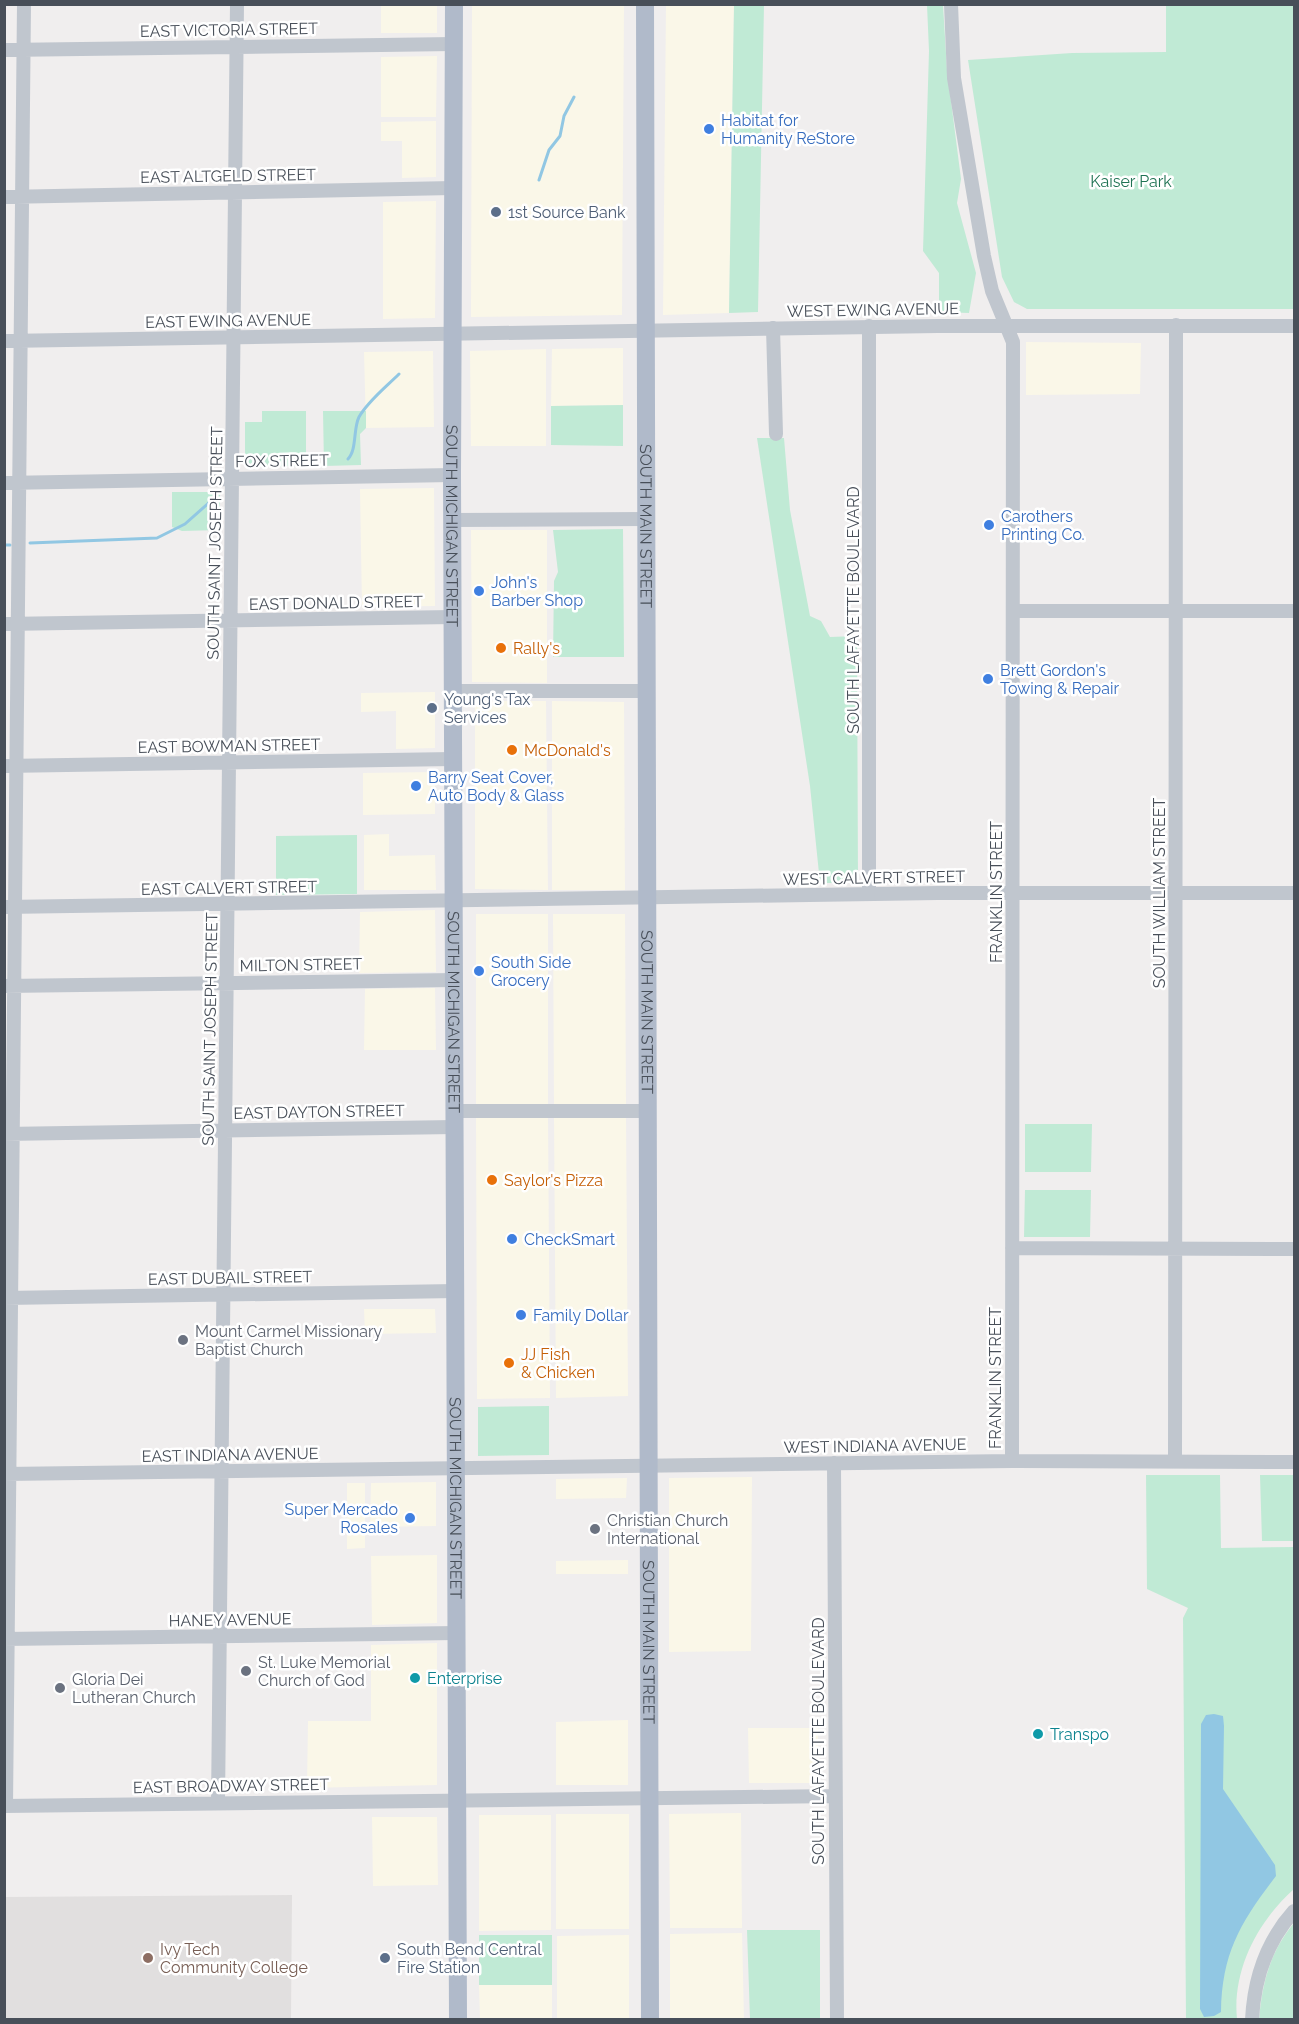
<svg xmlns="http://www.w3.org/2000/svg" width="1299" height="2024" font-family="Raleway,sans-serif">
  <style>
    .commercial { fill: #faf7e8 }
    .education { fill: #e1dfdf }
    .green { fill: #c0ead5 }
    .water { fill: #91c7e3 }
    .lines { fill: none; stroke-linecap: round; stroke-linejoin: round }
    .stream { stroke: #91c7e3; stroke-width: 3 }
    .minor { stroke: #c0c6ce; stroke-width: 14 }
    .major { stroke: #b0baca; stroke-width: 18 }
    .shop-dot { fill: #3f7fe0; stroke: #fff; stroke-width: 2 }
    .service-dot { fill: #5c6f8a; stroke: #fff; stroke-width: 2 }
    .food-dot { fill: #e8710a; stroke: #fff; stroke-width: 2 }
    .worship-dot { fill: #6b7280; stroke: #fff; stroke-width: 2 }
    .culture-dot { fill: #0f9aa8; stroke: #fff; stroke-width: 2 }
    .education-dot { fill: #8d6e63; stroke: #fff; stroke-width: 2 }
    .labels { text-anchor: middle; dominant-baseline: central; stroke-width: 5; stroke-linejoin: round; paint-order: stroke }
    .street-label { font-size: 16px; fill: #484f59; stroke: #fff }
    .shop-label { font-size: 16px; fill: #366cbe; stroke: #fff; text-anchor: start }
    .park-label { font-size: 16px; fill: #207354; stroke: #fff }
    .service-label { font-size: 16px; fill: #4e5e75; stroke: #fff; text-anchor: start }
    .food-label { font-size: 16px; fill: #c56008; stroke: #fff; text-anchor: start }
    .worship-label { font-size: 16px; fill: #5b616d; stroke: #fff; text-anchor: start }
    .culture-label { font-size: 16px; fill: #0d838f; stroke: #fff; text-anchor: start }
    .education-label { font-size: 16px; fill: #785e54; stroke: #fff; text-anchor: start }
  </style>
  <rect width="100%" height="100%" fill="#f0eeee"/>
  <path class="commercial" d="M 381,5 L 437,5 L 437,33 L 381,33 Z
    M 472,5 L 624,5 L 622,315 L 471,317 Z
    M 666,5 L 734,5 L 729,313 L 663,315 Z
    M 437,56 L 436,117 L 381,117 L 381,57 Z
    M 436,121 L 436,177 L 402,178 L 402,141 L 381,141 L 381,122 Z
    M 436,201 L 435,318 L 383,319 L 383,202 Z
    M 1026,342 L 1141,343 L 1140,394 L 1026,395 Z
    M 623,348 L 623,405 L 551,406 L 552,349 Z
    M 546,349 L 546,446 L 471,446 L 470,351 Z
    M 433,351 L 434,427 L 366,428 L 364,352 Z
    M 434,488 L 435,606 L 362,607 L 360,489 Z
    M 471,530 L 547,530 L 547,683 L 472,682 Z
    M 435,692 L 435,748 L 396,749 L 396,711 L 361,712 L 361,693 Z
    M 479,701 L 546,701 L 548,890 L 475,889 L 475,702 Z
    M 552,701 L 624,702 L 625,890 L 552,890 Z
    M 435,772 L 435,814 L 363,815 L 363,773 Z
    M 389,834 L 389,856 L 435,855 L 436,890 L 364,890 L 364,835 Z
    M 435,910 L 436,972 L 359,973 L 360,912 Z
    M 476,914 L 548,914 L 548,1107 L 476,1107 Z
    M 553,914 L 625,914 L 626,1107 L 554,1107 Z
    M 435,988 L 436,1050 L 364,1050 L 365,989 Z
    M 548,1115 L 550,1398 L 477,1399 L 476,1116 Z
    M 554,1116 L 626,1116 L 628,1396 L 556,1398 Z
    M 364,1309 L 435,1309 L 436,1333 L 365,1334 Z
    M 752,1477 L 751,1651 L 669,1652 L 669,1478 Z
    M 627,1478 L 626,1498 L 556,1499 L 556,1479 Z
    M 436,1482 L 436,1526 L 370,1527 L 371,1483 Z
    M 347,1483 L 365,1483 L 365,1548 L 347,1549 Z
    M 437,1555 L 437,1623 L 372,1625 L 371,1556 Z
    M 628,1560 L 628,1574 L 556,1574 L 556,1561 Z
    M 437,1643 L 437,1785 L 307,1788 L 308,1721 L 371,1721 L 371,1645 Z
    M 628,1720 L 628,1785 L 556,1785 L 556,1722 Z
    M 748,1728 L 818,1728 L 818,1783 L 749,1783 Z
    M 741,1813 L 742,1928 L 670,1928 L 669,1814 Z
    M 556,1814 L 629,1814 L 629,1929 L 556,1929 Z
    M 479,1815 L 551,1815 L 551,1930 L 479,1931 Z
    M 372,1817 L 437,1817 L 438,1885 L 373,1886 Z
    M 742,1933 L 744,2019 L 670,2019 L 670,1934 Z
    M 629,1935 L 629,2019 L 557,2019 L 557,1936 Z
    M 479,1985 L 552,1985 L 552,2019 L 480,2019 Z"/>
  <path class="education" d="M 292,1895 L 291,2019 L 5,2019 L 5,1897 Z"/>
  <path class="green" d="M 734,5 L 764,5 L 758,312 L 729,313 Z
    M 927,5 L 943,5 L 947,70 L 961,179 L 957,203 L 976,273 L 969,313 L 939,312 L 939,273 L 923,251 L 929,51 Z
    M 1166,5 L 1294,5 L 1294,309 L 1027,309 L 1014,302 L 1002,277 L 968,60 L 1072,53 L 1166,52 Z
    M 623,405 L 623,446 L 551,445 L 551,406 Z
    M 262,411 L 306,411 L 306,466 L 245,467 L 245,422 L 262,422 Z
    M 323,411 L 366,411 L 366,428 L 360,434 L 361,465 L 324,466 Z
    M 757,438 L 784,438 L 790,510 L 810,616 L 821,621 L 830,637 L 857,636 L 858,883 L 820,883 L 810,786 Z
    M 172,492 L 220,492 L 220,530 L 182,531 L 172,527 Z
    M 623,529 L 624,657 L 553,657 L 554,581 L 558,572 L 553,530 Z
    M 357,835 L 357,894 L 276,895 L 276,836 Z
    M 1025,1124 L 1092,1124 L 1091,1172 L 1025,1172 Z
    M 1025,1190 L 1091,1190 L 1090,1237 L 1024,1237 Z
    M 549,1406 L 549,1455 L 478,1456 L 478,1407 Z
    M 1146,1475 L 1220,1475 L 1221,1548 L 1294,1547 L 1294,1889 C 1258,1921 1232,1970 1237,2019 L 1186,2019 L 1183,1618 L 1188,1608 L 1147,1589 Z
    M 1260,1475 L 1294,1475 L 1294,1541 L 1262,1541 Z
    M 1294,1923 L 1294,2019 L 1259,2020 C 1262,1983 1270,1952 1294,1923 Z
    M 747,1930 L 820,1930 L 820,2019 L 750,2019 Z
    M 479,1935 L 552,1935 L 552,1985 L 479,1985 Z"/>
  <path class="water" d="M 1214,1714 L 1223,1716 L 1224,1726 L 1223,1789 L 1275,1865 L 1276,1876 C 1241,1922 1222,1952 1221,2012 L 1214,2016 L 1204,2017 L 1200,2009 L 1201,1724 L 1206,1715 Z"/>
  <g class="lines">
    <path class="stream" d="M 539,180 L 549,150 L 560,136 L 564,116 L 574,97
      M 348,459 C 357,450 353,429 359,417 C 368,401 386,387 399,374
      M 30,543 L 157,538 L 185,524 L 212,500
      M 4,545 L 10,545"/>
    <path class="minor" d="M 951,4 L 954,78 L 984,256 L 992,291 L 1013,342 L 1012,1461
      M 4,50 L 454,44
      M 4,197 L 453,188
      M 773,328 L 776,434
      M 4,341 L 938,326 L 1294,326
      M 4,483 L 452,475
      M 452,520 L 645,519
      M 1014,611 L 1294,611
      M 4,624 L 453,617
      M 453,691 L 645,691
      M 4,766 L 454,759
      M 869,894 L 869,326
      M 4,907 L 938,893 L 1294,893
      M 4,986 L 455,980
      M 455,1111 L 648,1111
      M 4,1134 L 455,1127
      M 1012,1248 L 1294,1249
      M 5,1298 L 456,1291
      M 1175,1461 L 1176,325
      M 834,1463 L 837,2020
      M 4,1474 L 1012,1461 L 1294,1462
      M 4,1639 L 457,1633
      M 218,1803 L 237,4
      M 4,1806 L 835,1796
      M 6,1806 L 24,4
      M 1252,2020 C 1254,1978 1266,1942 1294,1911"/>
    <g class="major">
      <path id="s1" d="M 454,4 L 452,475 L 458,2020"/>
      <path id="s2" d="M 645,4 L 650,2020"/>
    </g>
  </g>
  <g class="shop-dot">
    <circle cx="709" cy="129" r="6"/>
    <circle cx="989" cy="525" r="6"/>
    <circle cx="479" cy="591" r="6"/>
    <circle cx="988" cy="679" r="6"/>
    <circle cx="416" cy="786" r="6"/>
    <circle cx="479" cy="971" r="6"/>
    <circle cx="512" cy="1239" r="6"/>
    <circle cx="521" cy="1315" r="6"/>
    <circle cx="410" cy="1518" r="6"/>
  </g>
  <g class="service-dot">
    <circle cx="496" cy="212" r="6"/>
    <circle cx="432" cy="708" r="6"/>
    <circle cx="385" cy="1958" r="6"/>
  </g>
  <g class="food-dot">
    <circle cx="501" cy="648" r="6"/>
    <circle cx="512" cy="750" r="6"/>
    <circle cx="492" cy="1180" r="6"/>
    <circle cx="509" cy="1363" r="6"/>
  </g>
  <g class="worship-dot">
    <circle cx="183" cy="1340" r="6"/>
    <circle cx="595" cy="1529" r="6"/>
    <circle cx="246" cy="1671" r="6"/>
    <circle cx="60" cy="1688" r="6"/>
  </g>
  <g class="culture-dot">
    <circle cx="415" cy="1678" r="6"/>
    <circle cx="1038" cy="1734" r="6"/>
  </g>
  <circle class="education-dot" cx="148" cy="1958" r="6"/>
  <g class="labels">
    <g class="street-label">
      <text transform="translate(229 30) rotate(-1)">EAST VICTORIA STREET</text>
      <text transform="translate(228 176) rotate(-1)">EAST ALTGELD STREET</text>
      <text transform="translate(873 310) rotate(-1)">WEST EWING AVENUE</text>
      <text transform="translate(228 321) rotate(-1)">EAST EWING AVENUE</text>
      <text transform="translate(282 461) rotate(-1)">FOX STREET</text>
      <text stroke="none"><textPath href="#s1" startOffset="522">SOUTH MICHIGAN STREET</textPath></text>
      <text stroke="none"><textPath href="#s2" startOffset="522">SOUTH MAIN STREET</textPath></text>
      <text transform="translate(215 543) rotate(-89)">SOUTH SAINT JOSEPH STREET</text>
      <text transform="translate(336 603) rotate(-1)">EAST DONALD STREET</text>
      <text transform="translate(853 610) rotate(-90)">SOUTH LAFAYETTE BOULEVARD</text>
      <text transform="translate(229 746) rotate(-1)">EAST BOWMAN STREET</text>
      <text transform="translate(874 878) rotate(-1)">WEST CALVERT STREET</text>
      <text transform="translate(229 888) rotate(-1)">EAST CALVERT STREET</text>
      <text transform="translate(996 892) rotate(-90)">FRANKLIN STREET</text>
      <text transform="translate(1159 893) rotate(-90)">SOUTH WILLIAM STREET</text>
      <text transform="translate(301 965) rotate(-1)">MILTON STREET</text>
      <text stroke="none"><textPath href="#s1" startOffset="1008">SOUTH MICHIGAN STREET</textPath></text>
      <text stroke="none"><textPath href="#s2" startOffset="1008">SOUTH MAIN STREET</textPath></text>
      <text transform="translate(210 1029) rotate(-89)">SOUTH SAINT JOSEPH STREET</text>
      <text transform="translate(319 1112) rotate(-1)">EAST DAYTON STREET</text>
      <text transform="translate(230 1278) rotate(-1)">EAST DUBAIL STREET</text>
      <text transform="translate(995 1378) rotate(-90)">FRANKLIN STREET</text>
      <text transform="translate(875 1446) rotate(-1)">WEST INDIANA AVENUE</text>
      <text transform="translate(230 1455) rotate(-1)">EAST INDIANA AVENUE</text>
      <text stroke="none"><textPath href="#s1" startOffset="1494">SOUTH MICHIGAN STREET</textPath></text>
      <text transform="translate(230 1620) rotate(-1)">HANEY AVENUE</text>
      <text stroke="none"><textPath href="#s2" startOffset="1638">SOUTH MAIN STREET</textPath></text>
      <text transform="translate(818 1741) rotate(-90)">SOUTH LAFAYETTE BOULEVARD</text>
      <text transform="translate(231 1786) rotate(-1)">EAST BROADWAY STREET</text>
    </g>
    <g class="shop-label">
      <text x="721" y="120">Habitat for<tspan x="721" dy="18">Humanity ReStore</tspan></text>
      <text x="1001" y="516">Carothers<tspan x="1001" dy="18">Printing Co.</tspan></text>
      <text x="491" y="582">John's<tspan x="491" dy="18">Barber Shop</tspan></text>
      <text x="1000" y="670">Brett Gordon's<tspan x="1000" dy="18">Towing &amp; Repair</tspan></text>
      <text x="428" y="777">Barry Seat Cover,<tspan x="428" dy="18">Auto Body &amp; Glass</tspan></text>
      <text x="491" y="962">South Side<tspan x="491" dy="18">Grocery</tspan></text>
      <text x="524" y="1239">CheckSmart</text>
      <text x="533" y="1315">Family Dollar</text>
      <text x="398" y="1509" text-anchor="end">Super Mercado<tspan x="398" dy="18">Rosales</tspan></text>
    </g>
    <g class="park-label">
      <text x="1131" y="181">Kaiser Park</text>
    </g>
    <g class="service-label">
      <text x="508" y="212">1st Source Bank</text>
      <text x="444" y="699">Young's Tax<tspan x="444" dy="18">Services</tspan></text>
      <text x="397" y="1949">South Bend Central<tspan x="397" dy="18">Fire Station</tspan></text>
    </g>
    <g class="food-label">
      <text x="513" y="648">Rally's</text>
      <text x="524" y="750">McDonald's</text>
      <text x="504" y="1180">Saylor's Pizza</text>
      <text x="521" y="1354">JJ Fish<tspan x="521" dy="18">&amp; Chicken</tspan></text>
    </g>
    <g class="worship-label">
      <text x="195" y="1331">Mount Carmel Missionary<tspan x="195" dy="18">Baptist Church</tspan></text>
      <text x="607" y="1520">Christian Church<tspan x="607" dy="18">International</tspan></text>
      <text x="258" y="1662">St. Luke Memorial<tspan x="258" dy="18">Church of God</tspan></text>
      <text x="72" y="1679">Gloria Dei<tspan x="72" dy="18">Lutheran Church</tspan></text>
    </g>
    <g class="culture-label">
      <text x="427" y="1678">Enterprise</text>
      <text x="1050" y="1734">Transpo</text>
    </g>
    <g class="education-label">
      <text x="160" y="1949">Ivy Tech<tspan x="160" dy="18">Community College</tspan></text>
    </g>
  </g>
  <rect width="1299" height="2024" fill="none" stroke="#484f59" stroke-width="12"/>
</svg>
